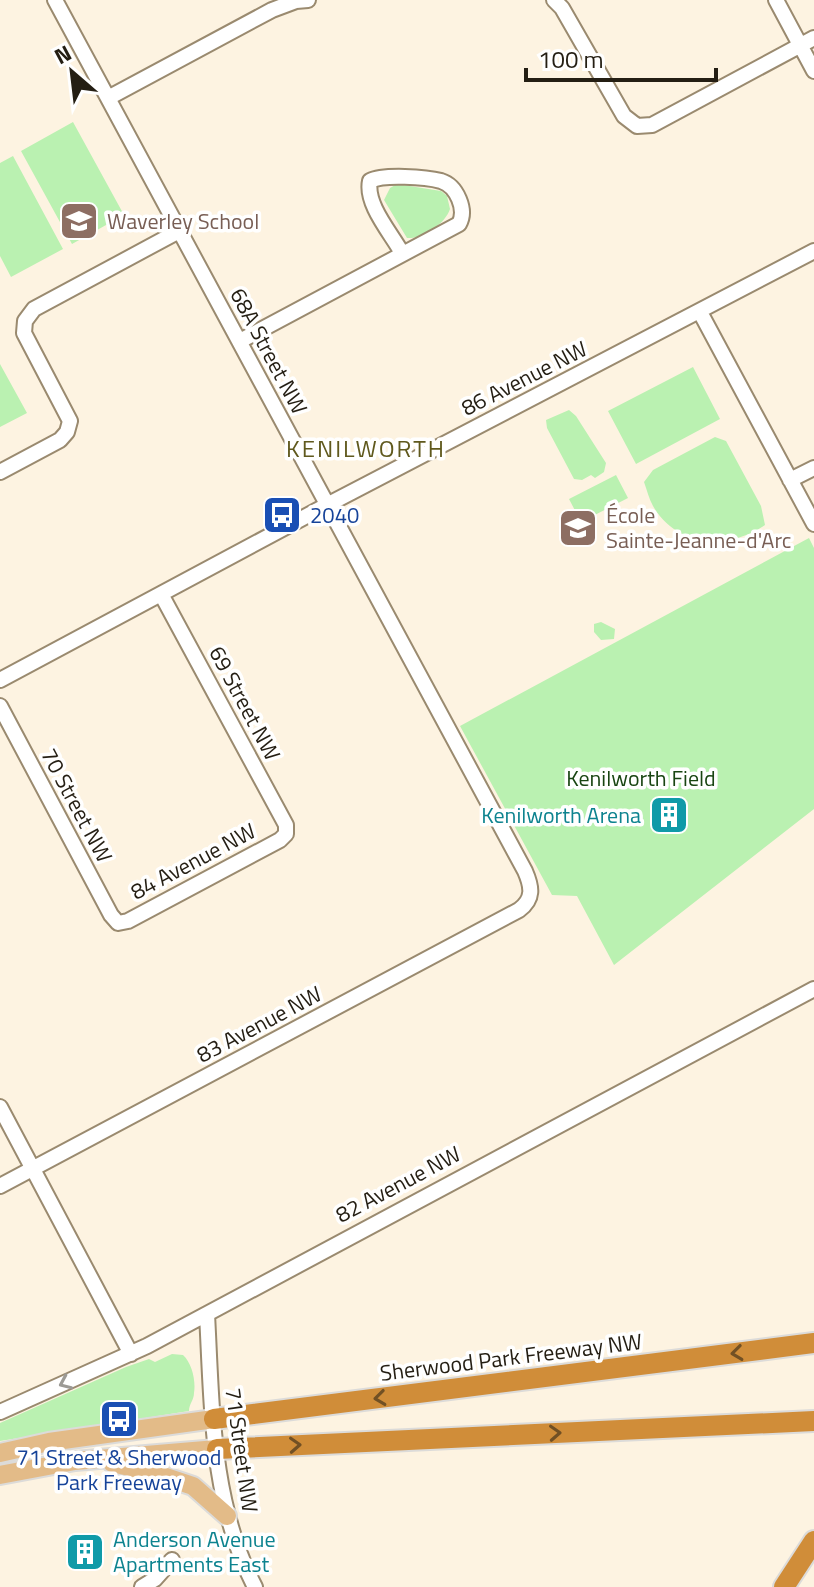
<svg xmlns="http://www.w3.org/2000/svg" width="814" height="1587" font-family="'Titillium Web',sans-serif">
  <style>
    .green { fill: #baf1b1 }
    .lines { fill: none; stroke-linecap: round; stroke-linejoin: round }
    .minor-casing { stroke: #9a8a6f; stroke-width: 18 }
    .major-casing { stroke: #dcdbd9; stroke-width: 22 }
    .highway-casing { stroke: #dcdbd9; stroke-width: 24 }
    .minor { stroke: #fff; stroke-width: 14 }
    .major { stroke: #e3bb88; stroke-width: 18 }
    .highway { stroke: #d08d39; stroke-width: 20 }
    .oneway { stroke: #715024 }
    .oneway2 { stroke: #9c9a95 }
    .labels { text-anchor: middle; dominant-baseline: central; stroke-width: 7; stroke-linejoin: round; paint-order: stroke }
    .education-label { font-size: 22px; fill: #785e54; stroke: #fff; text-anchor: start }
    .street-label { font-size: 22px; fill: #241e13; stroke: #fff }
    .transit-label { font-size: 22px; fill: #164399; stroke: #fff; text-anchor: start }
    .park-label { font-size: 22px; fill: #194512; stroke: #fff }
    .culture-label { font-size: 22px; fill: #0d838f; stroke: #fff; text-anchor: end }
    .neighbourhood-label { font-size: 24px; letter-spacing: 2px; fill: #60591d; stroke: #fff }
  </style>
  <rect width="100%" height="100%" fill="#fdf3e1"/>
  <path class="green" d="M 73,122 L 124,215 L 72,244 L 21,151 Z
    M 13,156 L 63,249 L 11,277 L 0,256 L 0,163 Z
    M 397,184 L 441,191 L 447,196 L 450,209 C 445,224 423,239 407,238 L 384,200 L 390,188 Z
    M 0,364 L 27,413 L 0,427 Z
    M 693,367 L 720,419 L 636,464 L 608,411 Z
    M 569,410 L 576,416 L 606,463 L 604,472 L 595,478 L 591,475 L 582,480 L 574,479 L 547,428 L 546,420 Z
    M 715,437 L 726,441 L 761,506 L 765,525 C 729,550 677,548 653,506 C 649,499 647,490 644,482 L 653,470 Z
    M 616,475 L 628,498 L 581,522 L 569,499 Z
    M 809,538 L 814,548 L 814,809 L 614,965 L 577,896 L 552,895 L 460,726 Z
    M 601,622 L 615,629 L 614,639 L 601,640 L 594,632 L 594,624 Z
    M 172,1354 L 183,1355 C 192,1363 196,1381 194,1393 C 194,1400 189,1404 189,1411 L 0,1441 L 0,1423 L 126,1367 L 149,1359 L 155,1362 Z"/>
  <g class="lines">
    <defs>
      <path id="minor" d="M 554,0 L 562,8 L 624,116 L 637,126 L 652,125 L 814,38
        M 776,0 L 814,71
        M 108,98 L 272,10 L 296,1 L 308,0
        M 700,312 L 814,524
        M 240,341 L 459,224 C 467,210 457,186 441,181 C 426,177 383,174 370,181 C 365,204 391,233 402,253
        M 0,472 L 60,440 L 67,432 L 70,421 L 24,333 L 25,321 L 34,309 L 179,231
        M 790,480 L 814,468
        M 0,680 L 327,505 L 814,251
        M 0,706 L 111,915 L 118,923 L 128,921 L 280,840 L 286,834 L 286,825 L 161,594
        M 0,1107 L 131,1354
        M 0,1186 L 519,910 C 534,899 532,887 525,871 L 55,0
        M 207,1314 C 212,1406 211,1504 255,1587
        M 0,1412 L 147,1346 L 814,989
        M 142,1587 L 155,1579 L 172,1560"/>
      <path id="major" d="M 0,1453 L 49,1442 L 214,1419
        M 112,1463 L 151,1472 L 193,1486 L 227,1516
        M 0,1475 L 75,1461 L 217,1449"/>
      <path id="highway" d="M 214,1419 L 814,1343
        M 217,1449 L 814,1421
        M 784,1587 L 814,1541"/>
    </defs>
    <use href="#minor" class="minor-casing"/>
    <use href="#major" class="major-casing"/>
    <use href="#highway" class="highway-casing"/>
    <use href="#minor" class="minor"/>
    <use href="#major" class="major"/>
    <use href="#highway" class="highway"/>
  </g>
  <defs><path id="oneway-chevron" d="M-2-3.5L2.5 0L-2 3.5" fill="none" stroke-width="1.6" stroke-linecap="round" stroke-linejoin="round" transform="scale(2)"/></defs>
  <g class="oneway">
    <use href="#oneway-chevron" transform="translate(737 1353) rotate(173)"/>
    <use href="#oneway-chevron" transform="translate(380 1398) rotate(173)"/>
    <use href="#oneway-chevron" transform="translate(555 1433) rotate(-3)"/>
    <use href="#oneway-chevron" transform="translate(295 1445) rotate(-3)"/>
  </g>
  <use class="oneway2" href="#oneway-chevron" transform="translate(65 1383) rotate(156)"/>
  <defs>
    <symbol id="school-square" viewBox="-11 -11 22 22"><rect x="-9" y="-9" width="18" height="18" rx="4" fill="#8d6e63" stroke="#fff"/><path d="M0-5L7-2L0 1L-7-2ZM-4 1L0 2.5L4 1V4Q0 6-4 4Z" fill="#fff"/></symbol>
    <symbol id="bus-square" viewBox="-11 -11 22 22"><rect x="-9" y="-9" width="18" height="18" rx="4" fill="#1a4fb4" stroke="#fff"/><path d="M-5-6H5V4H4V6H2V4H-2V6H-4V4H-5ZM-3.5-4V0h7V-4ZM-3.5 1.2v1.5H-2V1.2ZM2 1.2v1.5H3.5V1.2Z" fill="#fff"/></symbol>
    <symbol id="building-square" viewBox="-11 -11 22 22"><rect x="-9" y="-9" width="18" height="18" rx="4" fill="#0f9aa8" stroke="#fff"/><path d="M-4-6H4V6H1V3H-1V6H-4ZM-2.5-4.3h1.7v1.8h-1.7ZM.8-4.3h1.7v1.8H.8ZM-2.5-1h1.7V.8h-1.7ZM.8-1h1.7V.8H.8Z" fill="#fff"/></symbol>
  </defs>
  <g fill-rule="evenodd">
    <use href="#school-square" x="57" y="199" width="44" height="44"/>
    <use href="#bus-square" x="260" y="493" width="44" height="44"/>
    <use href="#school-square" x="556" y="506" width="44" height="44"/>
    <use href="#building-square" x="647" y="793" width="44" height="44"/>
    <use href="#bus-square" x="97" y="1397" width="44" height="44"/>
    <use href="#building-square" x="63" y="1530" width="44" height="44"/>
  </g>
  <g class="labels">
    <g class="education-label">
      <text x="107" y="221">Waverley School</text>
      <text x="606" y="515">École<tspan x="606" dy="25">Sainte-Jeanne-d'Arc</tspan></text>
    </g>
    <g class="street-label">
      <text transform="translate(269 351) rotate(62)">68A Street NW</text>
      <text transform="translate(524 378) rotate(-27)">86 Avenue NW</text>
      <text transform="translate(245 703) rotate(62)">69 Street NW</text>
      <text transform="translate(77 805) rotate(62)">70 Street NW</text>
      <text transform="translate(193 861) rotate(-28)">84 Avenue NW</text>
      <text transform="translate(259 1024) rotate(-28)">83 Avenue NW</text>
      <text transform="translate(398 1184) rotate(-28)">82 Avenue NW</text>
      <text transform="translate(511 1357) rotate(-7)">Sherwood Park Freeway NW</text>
      <text transform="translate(242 1450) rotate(82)">71 Street NW</text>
    </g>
    <g class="transit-label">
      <text x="310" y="515">2040</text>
      <text x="119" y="1457" text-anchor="middle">71 Street &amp; Sherwood<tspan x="119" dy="25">Park Freeway</tspan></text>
    </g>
    <g class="park-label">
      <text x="641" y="778">Kenilworth Field</text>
    </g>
    <g class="culture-label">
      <text x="641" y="815">Kenilworth Arena</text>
      <text x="113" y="1539" text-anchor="start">Anderson Avenue<tspan x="113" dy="25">Apartments East</tspan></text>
    </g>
    <g class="neighbourhood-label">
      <text x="366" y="448">KENILWORTH</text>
    </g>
  </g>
  <g transform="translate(72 72) rotate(332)" stroke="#ffffff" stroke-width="6" paint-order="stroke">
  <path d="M0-6L14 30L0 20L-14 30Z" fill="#241e13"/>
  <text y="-12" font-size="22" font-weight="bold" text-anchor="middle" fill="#241e13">N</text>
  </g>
  <path d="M526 68v12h190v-12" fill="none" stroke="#241e13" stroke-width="4"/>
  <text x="538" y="68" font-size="24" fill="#241e13" stroke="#ffffff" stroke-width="6" paint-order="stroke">100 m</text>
</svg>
